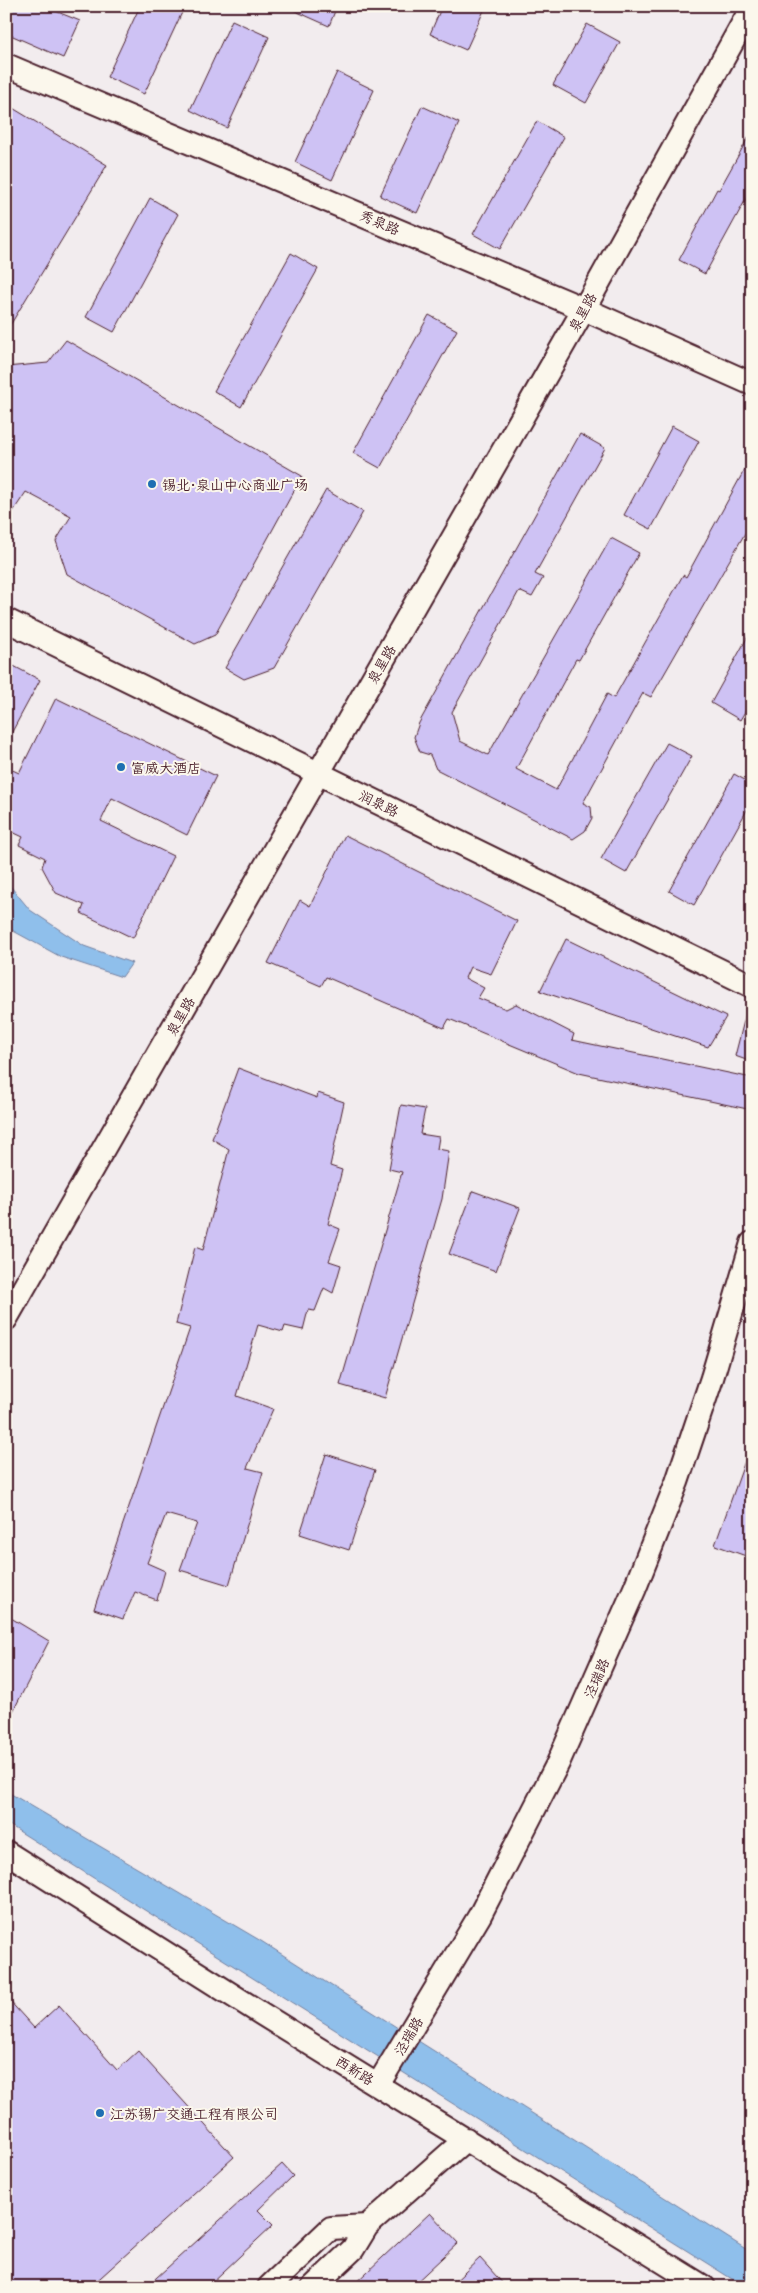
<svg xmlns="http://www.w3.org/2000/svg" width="758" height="2293" font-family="Mali,'LXGW WenKai TC',sans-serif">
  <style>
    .water { fill: #8fbfeb; stroke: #737f9e }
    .building { fill: #cec2f4; stroke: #4a1f2b }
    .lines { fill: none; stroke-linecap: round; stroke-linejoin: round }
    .secondary-casing { stroke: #4a1f2b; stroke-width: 26 }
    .secondary { stroke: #fbf7ec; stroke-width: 22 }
    .poi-dot { fill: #1f6fb2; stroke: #fbf7ec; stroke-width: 2 }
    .labels { text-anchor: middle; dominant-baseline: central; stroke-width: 4; stroke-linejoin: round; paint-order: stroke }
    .street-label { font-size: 14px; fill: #4a1f2b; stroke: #fbf7ec }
    .poi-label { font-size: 14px; fill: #4a1f2b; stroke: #fbf7ec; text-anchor: start }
  </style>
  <rect width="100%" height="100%" fill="#f2ecee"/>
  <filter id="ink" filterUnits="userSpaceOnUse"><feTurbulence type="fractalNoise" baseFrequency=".02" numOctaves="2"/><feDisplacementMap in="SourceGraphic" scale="10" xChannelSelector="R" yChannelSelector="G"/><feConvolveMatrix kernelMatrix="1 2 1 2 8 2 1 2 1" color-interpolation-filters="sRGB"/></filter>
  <g filter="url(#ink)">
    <path class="water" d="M 6,881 L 30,910 L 84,946 L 132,963 L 122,977 L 61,957 L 6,927 Z
      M 6,1791 L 261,1941 L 752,2253 L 752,2287 L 745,2287 L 732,2279 L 6,1823 Z"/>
    <path class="building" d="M 6,6 L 43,6 L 80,21 L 63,58 L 6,33 Z
      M 140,6 L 185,6 L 144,94 L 107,77 Z
      M 284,6 L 337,6 L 329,26 Z
      M 442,6 L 486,6 L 466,50 L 430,34 Z
      M 232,20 L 269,37 L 227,128 L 190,110 Z
      M 587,24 L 620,42 L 586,103 L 553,85 Z
      M 337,72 L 374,90 L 332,180 L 295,162 Z
      M 6,104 L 107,165 L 6,332 Z
      M 422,106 L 459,123 L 417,213 L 380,196 Z
      M 537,121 L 564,137 L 500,249 L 473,234 Z
      M 752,131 L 752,188 L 705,274 L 679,260 L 717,189 L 719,190 Z
      M 150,198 L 178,214 L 114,332 L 86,317 Z
      M 291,253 L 318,269 L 241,407 L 214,391 Z
      M 429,315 L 457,330 L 380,468 L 353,453 Z
      M 66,340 L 302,476 L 215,635 L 195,644 L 67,574 L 56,541 L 71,516 L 26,492 L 6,522 L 6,367 L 48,363 Z
      M 672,426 L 699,441 L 651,529 L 624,515 Z
      M 580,434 L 605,448 L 535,574 L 543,578 L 532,597 L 519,591 L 452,712 L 460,741 L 488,755 L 611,538 L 639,553 L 579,660 L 576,659 L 516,769 L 556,790 L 607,694 L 614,698 L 683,575 L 686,577 L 752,456 L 752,521 L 651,697 L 643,693 L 583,803 L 591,807 L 592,818 L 585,831 L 573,839 L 436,769 L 430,755 L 420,752 L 414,737 L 419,723 Z
      M 326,490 L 363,512 L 274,668 L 244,679 L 225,668 Z
      M 752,629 L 752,700 L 740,720 L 711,703 Z
      M 6,662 L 40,680 L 6,743 Z
      M 56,698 L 216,776 L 187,835 L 112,798 L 101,821 L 173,856 L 133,938 L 81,913 L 84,905 L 56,893 L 42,867 L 45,858 L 19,845 L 23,837 L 6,829 L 10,819 L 6,817 L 6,767 L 19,773 Z
      M 667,743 L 692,756 L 626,873 L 601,859 Z
      M 734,774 L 752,784 L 752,801 L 694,905 L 669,891 Z
      M 345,835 L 517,921 L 491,974 L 470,967 L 465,978 L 484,988 L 478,998 L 506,1009 L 516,1004 L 574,1034 L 572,1040 L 752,1078 L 752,1110 L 579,1073 L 449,1019 L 444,1028 L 326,977 L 321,986 L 268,963 L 300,900 L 310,906 Z
      M 566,939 L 726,1017 L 708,1047 L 540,991 Z
      M 747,1009 L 752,1009 L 752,1062 L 735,1056 Z
      M 238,1068 L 317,1098 L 318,1093 L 344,1102 L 330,1166 L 342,1170 L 328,1224 L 340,1229 L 329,1261 L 341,1265 L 333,1293 L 324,1288 L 315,1311 L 308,1310 L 303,1330 L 285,1326 L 283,1332 L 258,1325 L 237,1396 L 273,1409 L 247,1468 L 263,1472 L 229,1585 L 180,1570 L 197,1523 L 166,1514 L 147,1563 L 165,1571 L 157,1600 L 135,1592 L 123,1619 L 94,1609 L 190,1328 L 176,1324 L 195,1247 L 203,1250 L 229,1149 L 212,1139 Z
      M 401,1105 L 425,1109 L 420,1134 L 439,1137 L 437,1149 L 449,1151 L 442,1199 L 385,1398 L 340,1385 L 402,1172 L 389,1169 Z
      M 473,1191 L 520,1208 L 496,1271 L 449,1254 Z
      M 750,1447 L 752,1447 L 752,1539 L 746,1556 L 715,1545 Z
      M 326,1454 L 375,1470 L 349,1550 L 300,1534 Z
      M 6,1615 L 49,1641 L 6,1725 Z
      M 6,1997 L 34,2028 L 59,2005 L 117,2070 L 138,2051 L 234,2157 L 90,2287 L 6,2287 Z
      M 282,2164 L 293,2176 L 258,2210 L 273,2225 L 207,2287 L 146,2287 Z
      M 430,2213 L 458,2243 L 411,2287 L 351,2287 Z
      M 480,2258 L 506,2287 L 449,2287 Z"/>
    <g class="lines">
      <defs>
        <path id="secondary" d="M 6,65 L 584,309 L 752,384
          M 6,620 L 752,986
          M 6,1319 L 584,309 L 752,7
          M 6,1852 L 262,2014 L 704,2287
          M 378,2085 L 480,1915 L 558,1763 L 635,1588 L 677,1482 L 712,1378 L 752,1243
          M 269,2287 L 331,2228 L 367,2226
          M 313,2287 L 353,2249 L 367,2226 L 466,2139"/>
      </defs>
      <use href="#secondary" class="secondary-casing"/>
      <use href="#secondary" class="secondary"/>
    </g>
  </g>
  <g class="poi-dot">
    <circle cx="152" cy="484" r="5"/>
    <circle cx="121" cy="767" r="5"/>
    <circle cx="100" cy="2113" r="5"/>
  </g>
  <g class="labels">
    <g class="street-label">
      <text transform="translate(380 222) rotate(23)">秀泉路</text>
      <text transform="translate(582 312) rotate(-61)">泉星路</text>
      <text transform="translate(381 664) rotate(-60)">泉星路</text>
      <text transform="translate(379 803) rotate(26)">润泉路</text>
      <text transform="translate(180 1016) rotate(-60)">泉星路</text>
      <text transform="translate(596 1678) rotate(-66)">泾瑞路</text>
      <text transform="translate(408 2036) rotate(-59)">泾瑞路</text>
      <text transform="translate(355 2070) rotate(32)">西新路</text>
    </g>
    <g class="poi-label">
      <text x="162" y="484">锡北·泉山中心商业广场</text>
      <text x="131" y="767">富威大酒店</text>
      <text x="110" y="2113">江苏锡广交通工程有限公司</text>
    </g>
  </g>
  <rect width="758" height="2293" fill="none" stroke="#fbf7ec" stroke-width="25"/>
  <rect x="12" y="12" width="733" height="2268" fill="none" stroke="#4a1f2b" stroke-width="2" filter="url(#ink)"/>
</svg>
